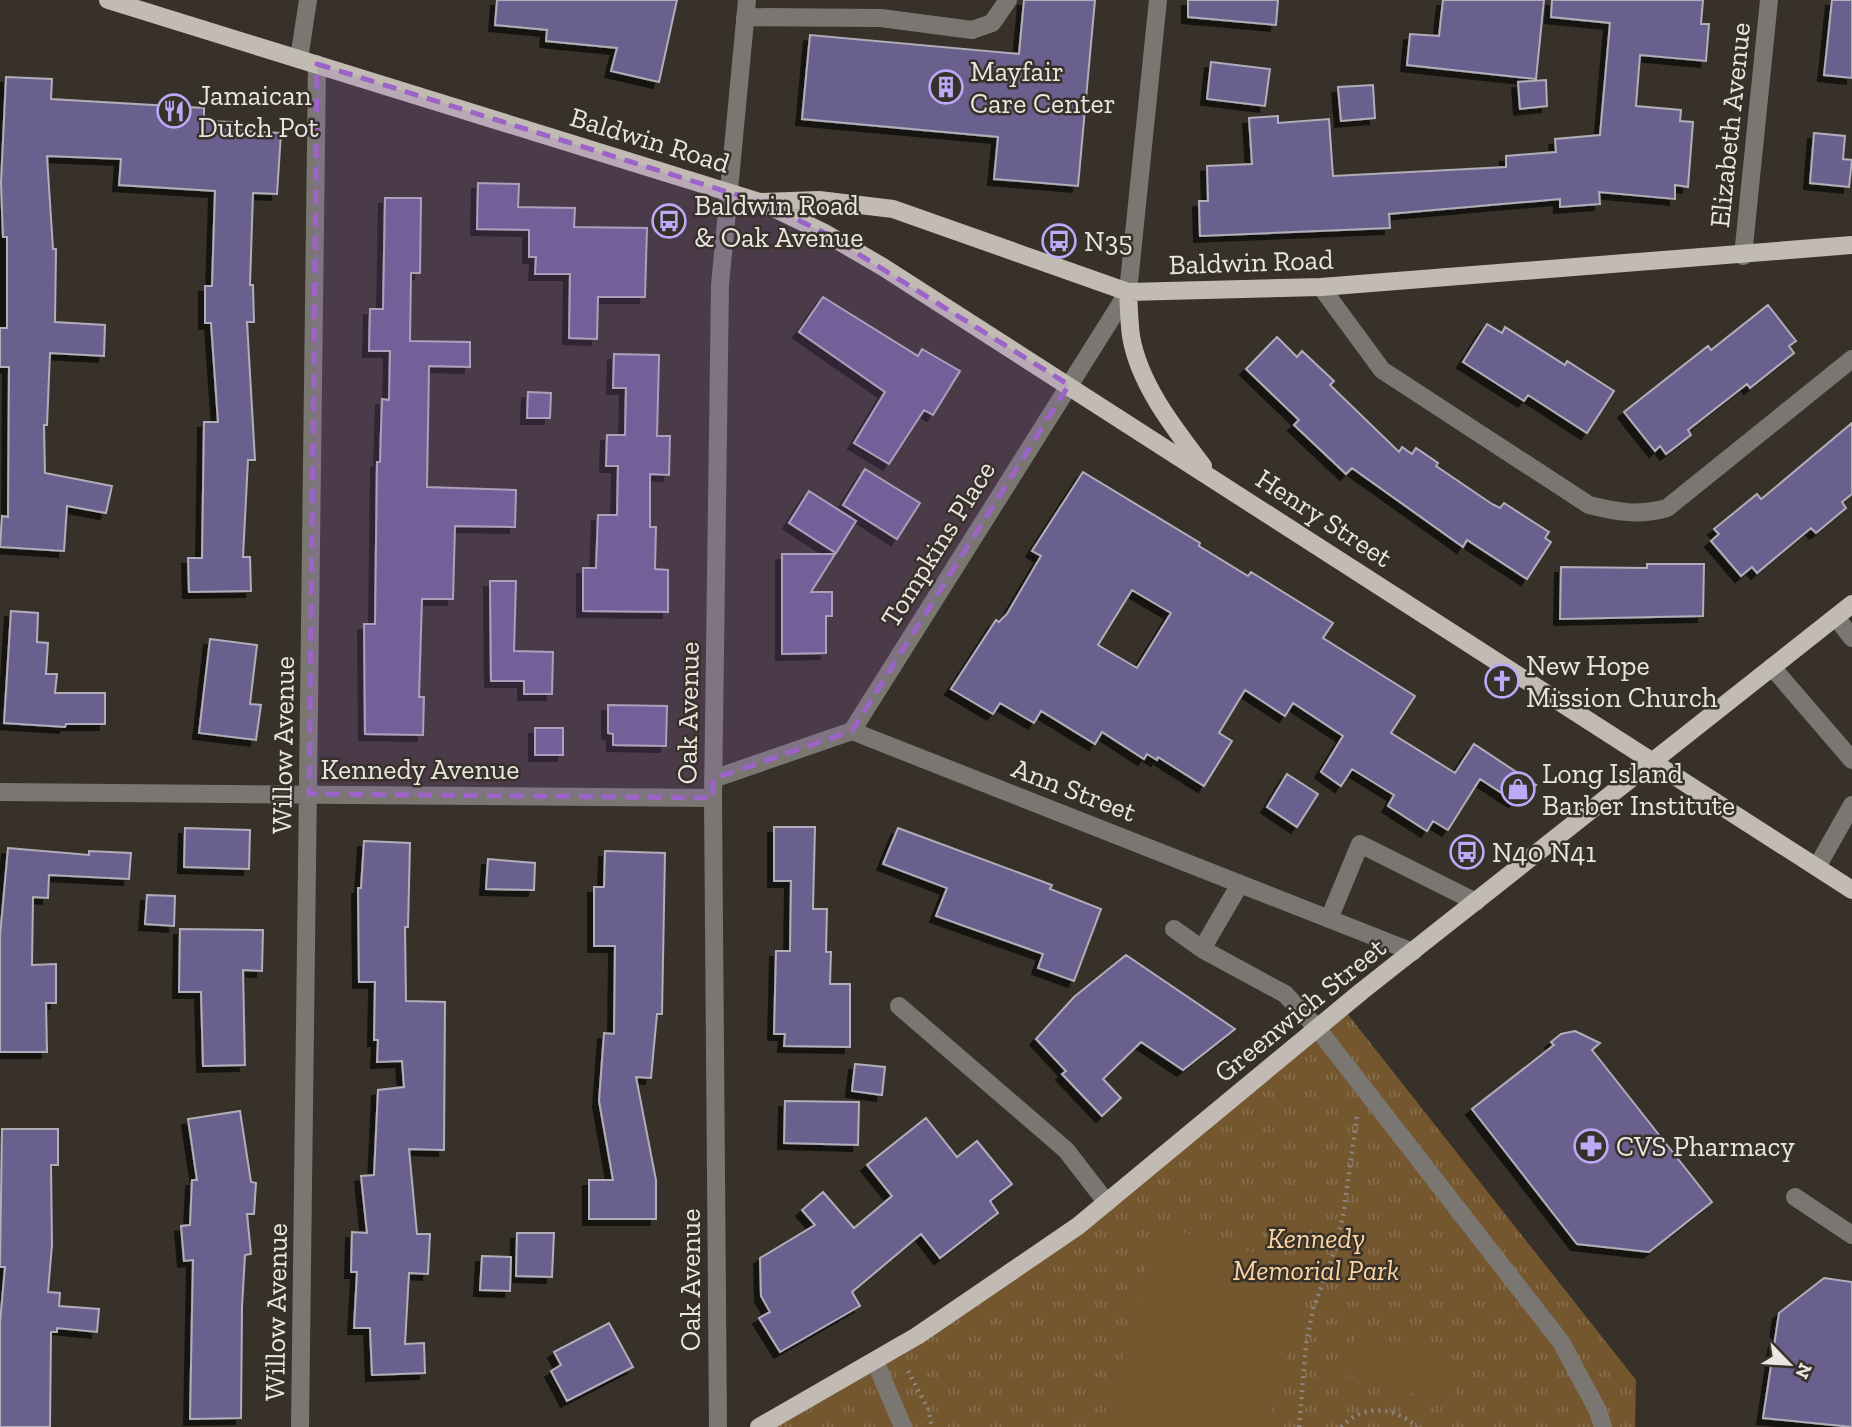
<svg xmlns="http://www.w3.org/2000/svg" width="1852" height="1427" font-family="'Zilla Slab',serif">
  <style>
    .grass { fill: url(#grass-tufts) }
    .pitch { fill: #74562f }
    .building { fill: #6a608d; stroke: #b0aeb9; stroke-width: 2; fill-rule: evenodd; filter: url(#shadow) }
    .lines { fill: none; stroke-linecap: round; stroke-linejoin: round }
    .path { stroke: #8b8680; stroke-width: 4.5; stroke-dasharray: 2 5; stroke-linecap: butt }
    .minor { stroke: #7a7773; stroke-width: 18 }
    .major { stroke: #c1bbb3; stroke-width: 18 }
    .marked { fill: #9c64c9; fill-opacity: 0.2; stroke: #9c64c9; stroke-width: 5; stroke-dasharray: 14 9; stroke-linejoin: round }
    .labels { text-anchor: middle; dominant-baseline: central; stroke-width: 5; stroke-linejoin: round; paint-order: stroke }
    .poi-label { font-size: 28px; fill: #e9e5e0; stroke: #38312a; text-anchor: start }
    .street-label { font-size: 28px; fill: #e9e5e0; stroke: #38312a }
    .park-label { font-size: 28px; font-style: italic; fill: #fdd39f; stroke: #38312a }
  </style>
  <defs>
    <pattern id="grass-tufts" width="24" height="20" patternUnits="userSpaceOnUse" patternTransform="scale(1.75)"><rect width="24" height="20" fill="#74562f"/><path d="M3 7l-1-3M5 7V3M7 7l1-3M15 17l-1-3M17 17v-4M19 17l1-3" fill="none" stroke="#886e4d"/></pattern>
    <filter id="shadow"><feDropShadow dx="-6" dy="6" stdDeviation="0" flood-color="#0009"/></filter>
  </defs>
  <rect width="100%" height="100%" fill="#38312a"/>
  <path class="grass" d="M 1342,1007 L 1636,1380 L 1635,1427 L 759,1427 L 1078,1226 Z"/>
  <path class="pitch" d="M 1159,1226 L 1311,1268 L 1267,1427 L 1103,1427 Z
    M 1357,1332 L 1463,1362 L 1451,1404 L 1345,1374 Z"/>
  <path class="building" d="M 497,0 L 677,0 L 659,82 L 611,71 L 617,48 L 546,41 L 547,30 L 495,25 Z
    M 1024,0 L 1095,0 L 1078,186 L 994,179 L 998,137 L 802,119 L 810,35 L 1019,54 Z
    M 1188,0 L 1278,0 L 1276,25 L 1188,17 Z
    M 1443,0 L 1544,0 L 1536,79 L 1407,65 L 1410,34 L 1439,36 Z
    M 1552,0 L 1703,0 L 1701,24 L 1709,24 L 1706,61 L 1640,55 L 1636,106 L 1681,110 L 1680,121 L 1693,122 L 1688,187 L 1675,185 L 1675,199 L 1599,192 L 1600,204 L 1560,207 L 1560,199 L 1389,214 L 1390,228 L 1200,236 L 1199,201 L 1208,201 L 1207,166 L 1252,164 L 1249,118 L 1278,116 L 1278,123 L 1329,119 L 1333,176 L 1506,167 L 1506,156 L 1556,152 L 1555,139 L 1600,135 L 1610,23 L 1551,17 Z
    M 1832,0 L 1852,0 L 1852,78 L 1824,75 Z
    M 1211,62 L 1270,69 L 1265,106 L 1207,99 Z
    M 6,77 L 52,79 L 51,99 L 204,108 L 204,121 L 232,122 L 231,130 L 281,133 L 277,194 L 253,193 L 250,285 L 253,285 L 254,322 L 247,322 L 255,460 L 248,460 L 243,557 L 250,557 L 251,591 L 189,592 L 188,558 L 202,558 L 204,422 L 218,422 L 211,323 L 205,323 L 205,286 L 212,286 L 215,191 L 119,185 L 121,159 L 47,156 L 53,249 L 56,249 L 55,322 L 105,325 L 104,356 L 50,353 L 47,425 L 44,425 L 45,473 L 112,486 L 106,513 L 67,506 L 64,551 L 0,547 L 2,516 L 8,517 L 9,367 L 0,367 L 0,328 L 7,328 L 7,237 L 3,237 L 1,183 Z
    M 1546,80 L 1547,106 L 1520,109 L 1518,82 Z
    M 1373,85 L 1375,118 L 1341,121 L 1338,87 Z
    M 1814,133 L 1845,136 L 1843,159 L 1852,160 L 1849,187 L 1810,183 Z
    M 478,183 L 519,184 L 518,207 L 575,208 L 574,227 L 647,228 L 645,297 L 598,297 L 597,339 L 569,338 L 570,274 L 535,274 L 536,257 L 529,257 L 529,230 L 477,229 Z
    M 385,198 L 421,198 L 420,273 L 411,273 L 410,341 L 470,342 L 470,367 L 429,366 L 427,487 L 516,490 L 515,527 L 455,526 L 453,599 L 422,599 L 419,697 L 424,697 L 423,735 L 365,734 L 364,624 L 375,624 L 377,462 L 380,462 L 382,399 L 389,400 L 390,351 L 369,351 L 370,309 L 383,309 Z
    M 823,297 L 918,356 L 922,349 L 960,371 L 933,415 L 924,410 L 889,464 L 854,443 L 885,392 L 799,332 Z
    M 1768,305 L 1796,341 L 1789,346 L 1794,353 L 1750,388 L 1747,384 L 1688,430 L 1691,435 L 1666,454 L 1660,446 L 1655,451 L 1624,412 L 1708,346 L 1711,350 Z
    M 1487,324 L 1502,333 L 1505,327 L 1565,365 L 1567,361 L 1614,391 L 1587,433 L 1528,395 L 1524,401 L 1463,362 Z
    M 1277,337 L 1297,357 L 1302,351 L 1334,381 L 1330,385 L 1399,452 L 1402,447 L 1412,454 L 1416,448 L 1438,463 L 1436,466 L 1492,504 L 1500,508 L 1504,503 L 1549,532 L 1545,538 L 1551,542 L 1527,579 L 1467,540 L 1463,547 L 1352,468 L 1346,474 L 1294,425 L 1299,420 L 1246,369 Z
    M 614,354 L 659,355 L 657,436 L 670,436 L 669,475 L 650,474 L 650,527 L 656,527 L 655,569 L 668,570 L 668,612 L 583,611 L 583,568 L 596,568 L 598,515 L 617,515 L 618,466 L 606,466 L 607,435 L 625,435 L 626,388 L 613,388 Z
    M 528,392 L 551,393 L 550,418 L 527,418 Z
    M 1852,423 L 1852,494 L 1842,502 L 1846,508 L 1816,533 L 1811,528 L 1757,573 L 1752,567 L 1741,576 L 1711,541 L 1719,534 L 1714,529 L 1757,494 L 1761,499 L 1765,496 Z
    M 865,469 L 920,503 L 897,539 L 843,505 Z
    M 1083,472 L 1200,543 L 1199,546 L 1248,576 L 1251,572 L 1333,623 L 1323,638 L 1415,696 L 1391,733 L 1455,773 L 1474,744 L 1536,785 L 1514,801 L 1480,779 L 1448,830 L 1433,821 L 1427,831 L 1388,806 L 1394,795 L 1352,769 L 1341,786 L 1321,772 L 1343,736 L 1293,703 L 1285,716 L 1245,690 L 1219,733 L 1232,741 L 1204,786 L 1158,757 L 1157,760 L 1147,754 L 1144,759 L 1102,732 L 1095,744 L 1041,711 L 1034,723 L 1000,703 L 993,714 L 951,689 L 996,620 L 999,622 L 1007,614 L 1041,556 L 1032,551 ZM 1132,590 L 1171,613 L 1137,668 L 1098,645 Z
    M 809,491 L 856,521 L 836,553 L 789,523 Z
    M 782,554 L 835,554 L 811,592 L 832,592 L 832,616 L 826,616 L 826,653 L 782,654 Z
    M 1647,564 L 1704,564 L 1703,616 L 1560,619 L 1561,567 L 1647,568 Z
    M 490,581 L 516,581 L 514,651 L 553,652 L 552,694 L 524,694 L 524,681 L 491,681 Z
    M 11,611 L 38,613 L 37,642 L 48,643 L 46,674 L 57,674 L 55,693 L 105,693 L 105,724 L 66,724 L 65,727 L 4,723 Z
    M 210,639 L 257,645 L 250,704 L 261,705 L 256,740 L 199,733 Z
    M 608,705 L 667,706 L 666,746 L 613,745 L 613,734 L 608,733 Z
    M 535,728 L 563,728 L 563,755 L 535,755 Z
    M 1287,774 L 1318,794 L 1297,827 L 1267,807 Z
    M 774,827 L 815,827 L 813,909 L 827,909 L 826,952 L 831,952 L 830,984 L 850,984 L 850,1047 L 784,1046 L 785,1034 L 774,1034 L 776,951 L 790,951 L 791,881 L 774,881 Z
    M 185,828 L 250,830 L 249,869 L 184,867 Z
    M 898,828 L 1052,885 L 1050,889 L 1101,909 L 1074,981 L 1038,968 L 1043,954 L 936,916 L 947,888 L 883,864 Z
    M 364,841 L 410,843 L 408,927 L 405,927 L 406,1001 L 445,1002 L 444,1150 L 409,1149 L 417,1234 L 430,1234 L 428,1274 L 409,1273 L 405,1344 L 424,1343 L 425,1373 L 372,1375 L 370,1328 L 354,1328 L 357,1272 L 351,1272 L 352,1232 L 367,1233 L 361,1176 L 374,1175 L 378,1090 L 404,1087 L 402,1061 L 377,1062 L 378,1040 L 374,1040 L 375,982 L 359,982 L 358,888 L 361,888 Z
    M 8,848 L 89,855 L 89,851 L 131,853 L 129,879 L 49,875 L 48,898 L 33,897 L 32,965 L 56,964 L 56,1003 L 46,1003 L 47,1052 L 0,1052 L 0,936 Z
    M 605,851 L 665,853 L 662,1014 L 657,1014 L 651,1078 L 636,1077 L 656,1180 L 656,1219 L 589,1219 L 589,1180 L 613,1180 L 599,1101 L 604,1033 L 614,1034 L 615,946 L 594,946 L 594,887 L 604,887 Z
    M 488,859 L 535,863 L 534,890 L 486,889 Z
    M 147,895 L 175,896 L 174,926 L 145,924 Z
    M 180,929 L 263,930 L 262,971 L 243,970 L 245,1065 L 203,1066 L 201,992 L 179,992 Z
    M 1126,955 L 1235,1029 L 1183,1070 L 1141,1042 L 1103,1079 L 1121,1098 L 1102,1116 L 1062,1074 L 1066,1071 L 1036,1039 L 1074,997 Z
    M 1575,1031 L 1600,1043 L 1592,1050 L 1712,1202 L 1649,1252 L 1577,1244 L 1472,1109 L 1554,1045 L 1551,1042 L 1561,1034 Z
    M 855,1064 L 885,1067 L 882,1095 L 852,1091 Z
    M 785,1101 L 859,1102 L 858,1145 L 784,1143 Z
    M 240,1111 L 251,1182 L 256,1183 L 254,1214 L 247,1214 L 251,1254 L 245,1255 L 242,1307 L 241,1418 L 190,1419 L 193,1260 L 184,1261 L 181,1226 L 190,1225 L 192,1180 L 197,1180 L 188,1119 Z
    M 926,1118 L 957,1157 L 977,1141 L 1012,1184 L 990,1201 L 998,1213 L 940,1258 L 921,1234 L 852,1292 L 860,1306 L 780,1352 L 759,1318 L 770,1312 L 761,1296 L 760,1258 L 815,1225 L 802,1210 L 823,1192 L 854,1228 L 892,1196 L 867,1165 Z
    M 2,1129 L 58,1129 L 58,1165 L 51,1165 L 52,1245 L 48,1292 L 60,1293 L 59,1306 L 99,1309 L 97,1332 L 57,1328 L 57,1332 L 51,1332 L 50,1427 L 0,1427 L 0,1323 L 5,1267 L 0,1267 Z
    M 517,1233 L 554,1233 L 552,1277 L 516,1276 Z
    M 482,1256 L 511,1257 L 510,1291 L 480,1290 Z
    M 1824,1278 L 1852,1282 L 1852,1427 L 1763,1418 L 1779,1313 Z
    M 609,1323 L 633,1367 L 567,1401 L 551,1371 L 561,1365 L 554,1352 Z"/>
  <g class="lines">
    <path class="path" d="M 908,1371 L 928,1409 L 932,1427
      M 1299,1427 L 1306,1344 L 1313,1309 L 1332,1259 L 1343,1216 L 1357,1116
      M 1341,1427 C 1363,1404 1395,1406 1417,1427"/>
    <path class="minor" d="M 745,17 L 881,18 L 972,30 L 992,23 L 1008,0
      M 299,59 L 308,0
      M 1743,256 L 1769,0
      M 1321,287 L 1382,370 L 1589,505 C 1617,512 1639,516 1667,508 L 1852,359
      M 1836,617 L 1852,638
      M 1772,667 L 1852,760
      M 852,731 L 1128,292 L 1158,0
      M 713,779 L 852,731 L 1413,952
      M 0,792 L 713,798
      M 1817,867 L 1852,805
      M 1329,919 L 1360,844 L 1476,902
      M 1174,929 L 1202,949 L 1285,994 L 1317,1028 L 1561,1342 L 1598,1411 L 1603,1427
      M 1202,949 L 1240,884
      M 899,1006 L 1066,1150 L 1107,1203
      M 1795,1197 L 1852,1235
      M 875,1361 L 903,1427
      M 300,1427 L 317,64
      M 718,1427 L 713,798 L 720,285 L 747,0"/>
    <path class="major" d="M 108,0 L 760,202 L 819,200 L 893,209 L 1128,292 L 1321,287 L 1852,245
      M 763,203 L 823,232 L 883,267 L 1852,890
      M 1128,292 C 1129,307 1129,322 1131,336 C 1139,384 1174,428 1203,466
      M 759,1427 L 917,1336 L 1078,1226 L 1362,991 L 1852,604"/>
  </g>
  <path class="marked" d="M 317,64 L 760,202 L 823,232 L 1069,385 L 852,731 L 713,779 L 713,798 L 309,794 Z"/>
  <defs>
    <symbol id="building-ring" viewBox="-11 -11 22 22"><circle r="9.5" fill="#38312a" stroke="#bcaaf6" stroke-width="1.5"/><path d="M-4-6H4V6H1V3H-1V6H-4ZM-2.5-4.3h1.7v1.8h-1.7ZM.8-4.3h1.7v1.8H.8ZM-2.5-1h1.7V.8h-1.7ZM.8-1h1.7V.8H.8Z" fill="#bcaaf6"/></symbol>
    <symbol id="restaurant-ring" viewBox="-11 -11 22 22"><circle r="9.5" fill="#38312a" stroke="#bcaaf6" stroke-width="1.5"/><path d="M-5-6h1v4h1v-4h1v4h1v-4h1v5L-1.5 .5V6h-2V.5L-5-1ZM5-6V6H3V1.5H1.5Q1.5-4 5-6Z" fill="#bcaaf6"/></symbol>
    <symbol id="bus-ring" viewBox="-11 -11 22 22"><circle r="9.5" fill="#38312a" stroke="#bcaaf6" stroke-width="1.5"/><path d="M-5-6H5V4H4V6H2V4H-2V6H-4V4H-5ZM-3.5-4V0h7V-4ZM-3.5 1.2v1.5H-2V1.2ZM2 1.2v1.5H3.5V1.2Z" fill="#bcaaf6"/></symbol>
    <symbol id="church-ring" viewBox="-11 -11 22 22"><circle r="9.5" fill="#38312a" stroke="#bcaaf6" stroke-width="1.5"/><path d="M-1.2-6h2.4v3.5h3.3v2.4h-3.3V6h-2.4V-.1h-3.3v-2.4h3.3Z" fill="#bcaaf6"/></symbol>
    <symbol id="shop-ring" viewBox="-11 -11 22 22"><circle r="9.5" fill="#38312a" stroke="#bcaaf6" stroke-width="1.5"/><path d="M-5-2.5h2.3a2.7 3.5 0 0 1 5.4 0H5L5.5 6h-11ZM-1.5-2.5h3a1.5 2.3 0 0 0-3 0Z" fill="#bcaaf6"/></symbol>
    <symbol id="pharmacy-ring" viewBox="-11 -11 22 22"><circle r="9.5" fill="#38312a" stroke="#bcaaf6" stroke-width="1.5"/><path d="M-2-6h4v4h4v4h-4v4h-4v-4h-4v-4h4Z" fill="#bcaaf6"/></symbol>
  </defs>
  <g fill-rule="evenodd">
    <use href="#building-ring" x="927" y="68" width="38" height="38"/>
    <use href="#restaurant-ring" x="155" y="92" width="38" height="38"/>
    <use href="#bus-ring" x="650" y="202" width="38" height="38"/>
    <use href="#bus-ring" x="1040" y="222" width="38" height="38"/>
    <use href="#church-ring" x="1483" y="662" width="38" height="38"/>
    <use href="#shop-ring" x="1499" y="770" width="38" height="38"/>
    <use href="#bus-ring" x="1448" y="833" width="38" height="38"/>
    <use href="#pharmacy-ring" x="1572" y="1127" width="38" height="38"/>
  </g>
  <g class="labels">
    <g class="poi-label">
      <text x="970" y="71">Mayfair<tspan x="970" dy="32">Care Center</tspan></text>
      <text x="198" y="95">Jamaican<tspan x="198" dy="32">Dutch Pot</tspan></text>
      <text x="694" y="205">Baldwin Road<tspan x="694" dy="32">&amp; Oak Avenue</tspan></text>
      <text x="1084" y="241">N35</text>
      <text x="1526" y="665">New Hope<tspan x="1526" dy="32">Mission Church</tspan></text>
      <text x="1542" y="773">Long Island<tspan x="1542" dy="32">Barber Institute</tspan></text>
      <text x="1492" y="852">N40 N41</text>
      <text x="1616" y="1146">CVS Pharmacy</text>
    </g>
    <g class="street-label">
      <text transform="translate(1730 125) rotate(-84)">Elizabeth Avenue</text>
      <text transform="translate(650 140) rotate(17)">Baldwin Road</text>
      <text transform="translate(1251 262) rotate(-2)">Baldwin Road</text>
      <text transform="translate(1324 518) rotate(33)">Henry Street</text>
      <text transform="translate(938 544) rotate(-58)">Tompkins Place</text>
      <text transform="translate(688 713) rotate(-89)">Oak Avenue</text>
      <text transform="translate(283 745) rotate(-89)">Willow Avenue</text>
      <text x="420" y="769">Kennedy Avenue</text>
      <text transform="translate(1074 790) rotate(21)">Ann Street</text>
      <text transform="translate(1300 1010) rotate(-39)">Greenwich Street</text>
      <text transform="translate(690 1280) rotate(-90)">Oak Avenue</text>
      <text transform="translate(276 1312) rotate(-89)">Willow Avenue</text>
    </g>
    <g class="park-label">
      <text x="1316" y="1238">Kennedy<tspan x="1316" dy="32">Memorial Park</tspan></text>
    </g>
  </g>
  <g transform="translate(1789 1364) rotate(115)" stroke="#38312a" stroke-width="5" paint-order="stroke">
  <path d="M0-5L12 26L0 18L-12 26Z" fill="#e9e5e0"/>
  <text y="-10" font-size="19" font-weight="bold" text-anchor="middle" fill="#e9e5e0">N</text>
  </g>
</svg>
